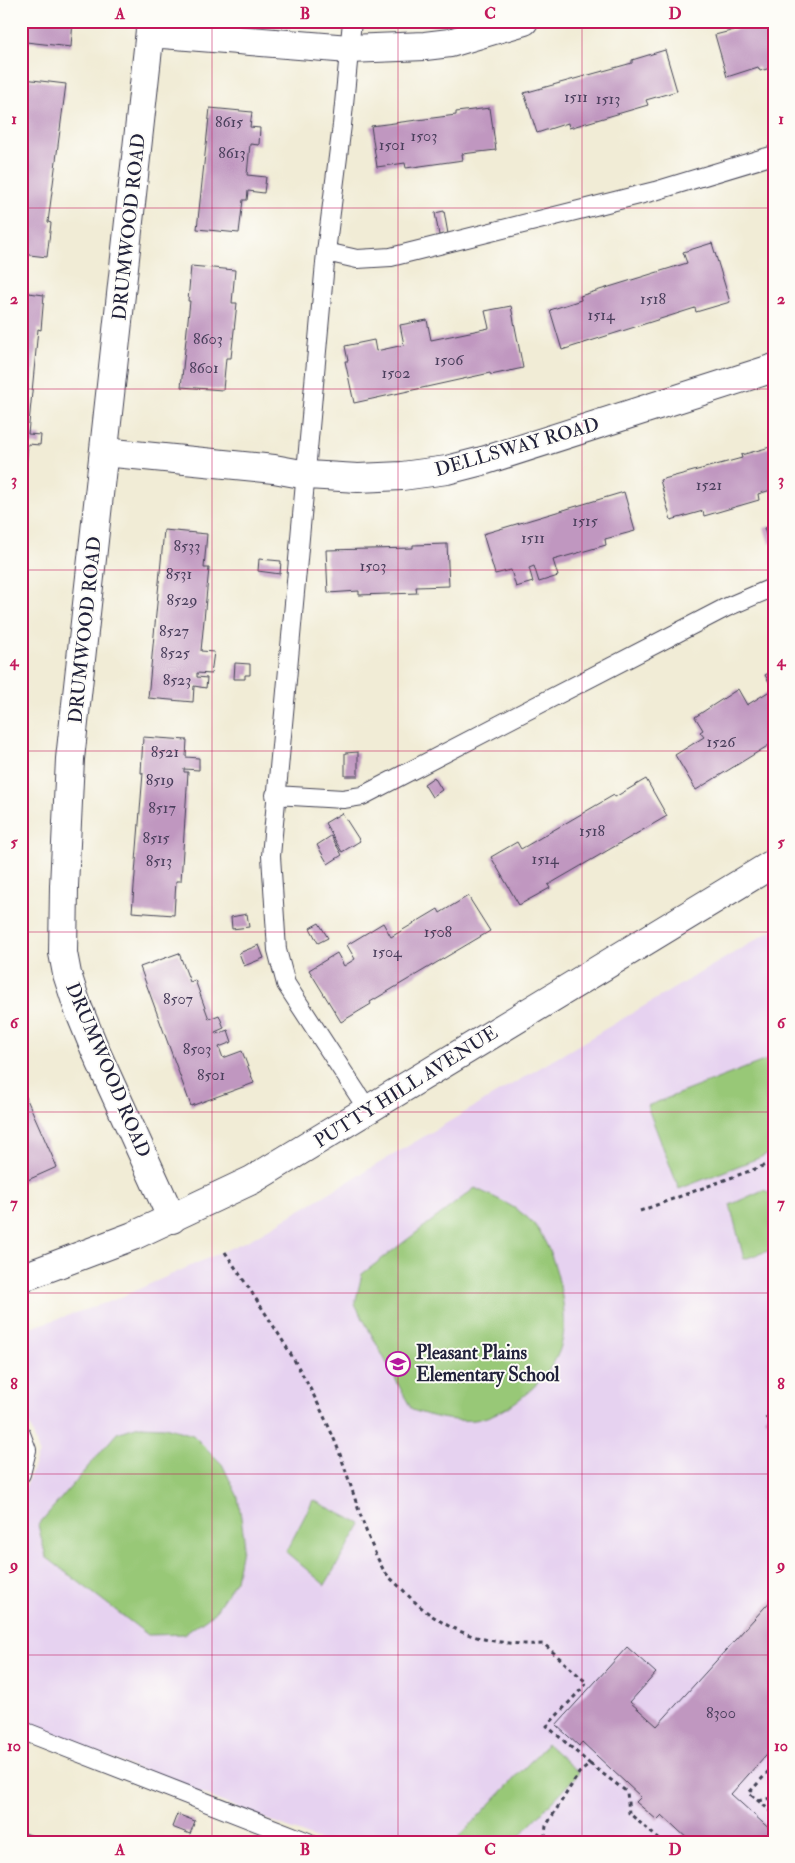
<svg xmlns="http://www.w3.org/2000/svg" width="795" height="1863" font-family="'IM FELL Double Pica',serif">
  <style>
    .built { fill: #e6d2f0 }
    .green { fill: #98c877; stroke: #5d7559 }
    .building { fill: #c097c0 }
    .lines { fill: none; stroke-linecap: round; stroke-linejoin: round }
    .service-casing { stroke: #414052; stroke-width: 20 }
    .minor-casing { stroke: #414052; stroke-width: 30 }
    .tertiary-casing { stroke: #414052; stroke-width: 30 }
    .path { stroke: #414052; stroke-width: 3; stroke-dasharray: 4 4; stroke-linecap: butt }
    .service { stroke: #fff; stroke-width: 18 }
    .minor { stroke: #fff; stroke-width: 28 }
    .tertiary { stroke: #fff; stroke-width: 28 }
    .grid { fill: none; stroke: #c2185b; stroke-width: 1; stroke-opacity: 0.55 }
    .labels { text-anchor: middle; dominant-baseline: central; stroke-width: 4; stroke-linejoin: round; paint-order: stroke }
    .number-label { font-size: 16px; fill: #4a3f5c }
    .street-label { font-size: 19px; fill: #22223b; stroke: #fdfcf7 }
    .poi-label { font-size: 19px; font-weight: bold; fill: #22223b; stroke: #fdfcf7; text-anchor: start }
    .neatline { fill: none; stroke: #c2185b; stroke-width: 2 }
    .grid-label { font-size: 16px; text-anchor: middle; font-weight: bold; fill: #c2185b }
  </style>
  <rect width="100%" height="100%" fill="#fdfcf7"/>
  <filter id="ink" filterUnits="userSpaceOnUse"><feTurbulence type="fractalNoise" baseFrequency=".02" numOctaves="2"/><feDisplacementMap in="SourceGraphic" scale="10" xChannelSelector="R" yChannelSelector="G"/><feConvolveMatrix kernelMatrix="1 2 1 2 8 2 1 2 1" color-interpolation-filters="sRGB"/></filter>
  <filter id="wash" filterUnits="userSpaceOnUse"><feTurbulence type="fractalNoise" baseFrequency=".0096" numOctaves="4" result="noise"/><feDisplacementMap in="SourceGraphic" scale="20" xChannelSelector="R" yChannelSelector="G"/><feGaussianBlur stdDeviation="1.12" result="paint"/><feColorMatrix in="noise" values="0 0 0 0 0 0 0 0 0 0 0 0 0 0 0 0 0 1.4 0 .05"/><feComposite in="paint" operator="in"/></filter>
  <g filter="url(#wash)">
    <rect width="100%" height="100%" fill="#f1ecd6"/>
    <path class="built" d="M 774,929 L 774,1842 L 324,1842 L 21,1723 L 21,1499 L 39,1453 L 21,1397 L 21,1331 L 114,1300 L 251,1239 Z"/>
    <path class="green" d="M 774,1057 L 774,1152 L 679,1189 L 647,1106 Z
      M 475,1188 C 495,1198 517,1206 533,1223 C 545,1236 556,1265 559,1282 C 564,1303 567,1325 561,1346 C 552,1378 508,1415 475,1420 C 453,1422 433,1417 412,1410 L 355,1304 L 362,1274 Z
      M 763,1190 L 774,1194 L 774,1249 L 744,1259 L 730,1205 Z
      M 139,1426 L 165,1427 L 193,1435 L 222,1464 L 238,1497 L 244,1538 L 236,1580 L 214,1613 L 185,1634 L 148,1635 L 46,1557 L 38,1525 L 117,1433 Z
      M 313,1500 L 361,1524 L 325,1585 L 286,1552 Z
      M 547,1744 L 579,1773 L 514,1842 L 455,1841 Z"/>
    <g id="blocks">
      <path class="building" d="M 21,21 L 73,21 L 71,47 L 26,42 L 26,40 L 21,39 Z
        M 770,21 L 774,21 L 774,67 L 760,71 L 758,67 L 727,77 L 715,35 Z
        M 665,50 L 677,91 L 646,100 L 648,105 L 569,128 L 568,123 L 537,133 L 524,93 L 632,63 L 632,60 Z
        M 24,79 L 66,84 L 48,222 L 51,223 L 47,257 L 21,254 L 21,83 L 23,83 Z
        M 210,108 L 252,112 L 250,127 L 260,128 L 259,145 L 250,144 L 247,175 L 266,177 L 264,193 L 248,191 L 247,200 L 243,200 L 239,233 L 197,229 Z
        M 490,108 L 496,150 L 462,154 L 463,160 L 406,168 L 405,163 L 377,167 L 371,126 L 456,115 L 456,112 Z
        M 444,211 L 448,234 L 439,235 L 435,213 Z
        M 774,217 L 774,230 L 773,230 L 770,218 Z
        M 712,243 L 730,302 L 696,312 L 695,308 L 562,350 L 550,310 L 581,300 L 580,296 L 687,263 L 683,252 Z
        M 191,266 L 235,270 L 232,303 L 237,303 L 231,358 L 226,358 L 223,390 L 181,387 L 190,301 L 188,301 Z
        M 21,292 L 44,295 L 41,330 L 38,329 L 28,434 L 41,435 L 40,445 L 28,444 L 26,468 L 21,468 Z
        M 511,306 L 523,368 L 491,375 L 490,373 L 354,403 L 345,361 L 348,361 L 345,346 L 374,340 L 376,351 L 404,345 L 400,325 L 427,320 L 431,340 L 489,328 L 485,311 Z
        M 774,446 L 774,489 L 758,494 L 759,500 L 704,516 L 703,511 L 671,520 L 660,480 L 742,458 L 741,455 Z
        M 624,492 L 635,531 L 605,539 L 606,545 L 553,560 L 558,576 L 539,582 L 534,566 L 529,568 L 533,582 L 516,587 L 511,570 L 495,574 L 483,534 Z
        M 774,525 L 774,542 L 769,544 L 764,528 Z
        M 164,530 L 207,534 L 204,568 L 209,568 L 201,651 L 214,652 L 211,674 L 197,673 L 197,677 L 207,678 L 206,688 L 194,686 L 193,702 L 148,698 Z
        M 447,544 L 449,586 L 416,587 L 417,593 L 359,595 L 359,591 L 328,593 L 326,550 L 413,548 L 413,545 Z
        M 259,559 L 281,561 L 280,574 L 258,571 Z
        M 235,663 L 250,664 L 250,675 L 245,675 L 245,679 L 234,679 Z
        M 774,670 L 774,742 L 696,790 L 675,755 L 704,737 L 700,732 L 703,730 L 695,717 L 738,689 L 747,705 L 773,689 L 765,675 Z
        M 143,737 L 187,740 L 186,757 L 199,758 L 199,770 L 184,769 L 184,772 L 188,772 L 181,881 L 176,881 L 174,915 L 132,912 L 143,773 L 141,773 Z
        M 358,752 L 358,776 L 345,776 L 345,753 Z
        M 434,777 L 442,790 L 432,797 L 424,784 Z
        M 646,779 L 667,816 L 548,885 L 550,888 L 519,905 L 491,857 L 517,842 L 521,849 L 614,795 L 615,797 Z
        M 342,813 L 360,841 L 342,852 L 325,823 Z
        M 331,836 L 342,855 L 328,864 L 317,845 Z
        M 468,896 L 490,931 L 370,1002 L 371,1004 L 341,1022 L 309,970 L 337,953 L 344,966 L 355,959 L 347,945 L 383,923 L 391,937 L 438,909 L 440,913 Z
        M 247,914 L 249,927 L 232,929 L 231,917 Z
        M 319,923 L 328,938 L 318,943 L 310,928 Z
        M 259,945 L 264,958 L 244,966 L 239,953 Z
        M 179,953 L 190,982 L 195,980 L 209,1019 L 219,1015 L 224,1028 L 215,1032 L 216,1034 L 228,1030 L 232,1042 L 219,1047 L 223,1058 L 242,1051 L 254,1083 L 191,1106 L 140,967 Z
        M 21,1081 L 24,1087 L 22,1088 L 57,1167 L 21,1183 Z
        M 774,1408 L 774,1426 L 765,1418 Z
        M 774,1597 L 774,1746 L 731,1794 L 774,1833 L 774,1842 L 691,1842 L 662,1815 L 657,1820 L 636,1802 L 641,1797 L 582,1742 L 579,1746 L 556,1725 L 627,1647 L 656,1673 L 630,1702 L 657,1726 Z
        M 177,1814 L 195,1821 L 190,1834 L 172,1827 Z
        M 21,1832 L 37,1837 L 35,1842 L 21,1842 Z"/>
    </g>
  </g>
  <g filter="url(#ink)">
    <use href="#blocks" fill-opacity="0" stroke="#414052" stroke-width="1"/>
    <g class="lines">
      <defs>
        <path id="service" d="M 352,21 L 342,125 L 326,252 L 271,856 L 277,950 L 286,984 L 368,1110
          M 326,252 L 357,259 L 391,257 L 655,191 L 774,155
          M 275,795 L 343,799 L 362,796 L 725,608 L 774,587
          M 21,1434 L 27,1450 L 21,1474
          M 21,1730 L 308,1842"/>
        <path id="minor" d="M 151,21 L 70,759 L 64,886 L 63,953 L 67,974 L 78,1008 L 96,1052 L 172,1219
          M 150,33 L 349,49 L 425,46 L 450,43 L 524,21
          M 104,452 L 274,469 L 307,475 L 358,478 L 402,476 L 447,470 L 486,460 L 774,368"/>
        <path id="tertiary" d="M 21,1278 L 133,1236 L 252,1180 L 774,863"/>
      </defs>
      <use href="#service" class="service-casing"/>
      <use href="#minor" class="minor-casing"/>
      <use href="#tertiary" class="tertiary-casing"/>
      <path class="path" d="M 773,313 L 774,315
        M 640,1211 L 774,1162
        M 225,1252 C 261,1307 299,1361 326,1421 C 349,1468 358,1522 383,1569 C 388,1577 397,1584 404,1591 C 443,1633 487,1646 544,1644 L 587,1683 L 547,1726 L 590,1764 L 579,1773 L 546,1826 L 544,1842
        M 590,1764 L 627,1792 L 629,1813 L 662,1842
        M 774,1765 L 749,1793 L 774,1814
        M 759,1801 L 774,1797"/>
      <use href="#service" class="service"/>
      <use href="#minor" class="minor"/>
      <use href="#tertiary" class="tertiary"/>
    </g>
  </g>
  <path class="grid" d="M 212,21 L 212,1842M 398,21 L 398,1842M 582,21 L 582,1842M 21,208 L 774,208M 21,389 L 774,389M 21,570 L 774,570M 21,751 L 774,751M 21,932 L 774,932M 21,1112 L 774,1112M 21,1293 L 774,1293M 21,1474 L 774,1474M 21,1655 L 774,1655"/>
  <defs>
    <symbol id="school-ring" viewBox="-11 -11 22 22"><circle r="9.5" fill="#fdfcf7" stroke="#b5179e" stroke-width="1.5"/><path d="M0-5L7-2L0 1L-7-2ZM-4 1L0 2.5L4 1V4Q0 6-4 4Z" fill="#b5179e"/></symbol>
  </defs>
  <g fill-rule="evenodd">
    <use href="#school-ring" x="384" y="1350" width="28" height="28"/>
  </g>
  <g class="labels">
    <g class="number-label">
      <text x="576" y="97">1511</text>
      <text x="608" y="99">1513</text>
      <text x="229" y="122">8615</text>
      <text x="424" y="136">1503</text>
      <text x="392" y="145">1501</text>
      <text x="232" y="153">8613</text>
      <text x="653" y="299">1518</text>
      <text x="601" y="315">1514</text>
      <text x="208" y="339">8603</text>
      <text x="449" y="360">1506</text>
      <text x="204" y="368">8601</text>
      <text x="396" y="373">1502</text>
      <text x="709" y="485">1521</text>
      <text x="585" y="521">1515</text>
      <text x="533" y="538">1511</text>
      <text x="187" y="546">8533</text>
      <text x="373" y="566">1503</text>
      <text x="179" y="574">8531</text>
      <text x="182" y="600">8529</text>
      <text x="174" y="631">8527</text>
      <text x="175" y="653">8525</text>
      <text x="177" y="680">8523</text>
      <text x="721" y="742">1526</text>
      <text x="165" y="752">8521</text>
      <text x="160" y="780">8519</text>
      <text x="162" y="808">8517</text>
      <text x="592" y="831">1518</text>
      <text x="156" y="838">8515</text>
      <text x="545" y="859">1514</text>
      <text x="159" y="861">8513</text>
      <text x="438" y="932">1508</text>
      <text x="387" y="952">1504</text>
      <text x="178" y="999">8507</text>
      <text x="197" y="1049">8503</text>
      <text x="211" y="1075">8501</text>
      <text x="721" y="1713">8300</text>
    </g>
    <g class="street-label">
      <text transform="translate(129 227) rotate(-84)">DRUMWOOD ROAD</text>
      <text transform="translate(517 447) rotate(-16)">DELLSWAY ROAD</text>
      <text transform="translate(85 630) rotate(-84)">DRUMWOOD ROAD</text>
      <text transform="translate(108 1070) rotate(67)">DRUMWOOD ROAD</text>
      <text transform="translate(406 1087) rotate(-32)">PUTTY HILL AVENUE</text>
    </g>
    <g class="poi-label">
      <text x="416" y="1353">Pleasant Plains<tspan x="416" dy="22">Elementary School</tspan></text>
    </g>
  </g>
  <rect width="795" height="1863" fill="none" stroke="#fdfcf7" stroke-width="55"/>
  <rect x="28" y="28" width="740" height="1808" class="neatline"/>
  <g class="grid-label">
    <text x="120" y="19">A</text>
    <text x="305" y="19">B</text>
    <text x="490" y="19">C</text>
    <text x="675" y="19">D</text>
    <text x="14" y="124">1</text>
    <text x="781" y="124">1</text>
    <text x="14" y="304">2</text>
    <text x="781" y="304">2</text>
    <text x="14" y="485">3</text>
    <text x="781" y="485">3</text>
    <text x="14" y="666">4</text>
    <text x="781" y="666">4</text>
    <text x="14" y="847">5</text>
    <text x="781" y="847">5</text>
    <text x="14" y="1028">6</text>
    <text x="781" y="1028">6</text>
    <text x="14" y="1208">7</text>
    <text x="781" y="1208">7</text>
    <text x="14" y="1389">8</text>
    <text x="781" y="1389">8</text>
    <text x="14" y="1570">9</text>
    <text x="781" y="1570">9</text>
    <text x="14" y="1751">10</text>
    <text x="781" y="1751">10</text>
    <text x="120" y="1855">A</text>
    <text x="305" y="1855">B</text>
    <text x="490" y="1855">C</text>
    <text x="675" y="1855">D</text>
  </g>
</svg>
